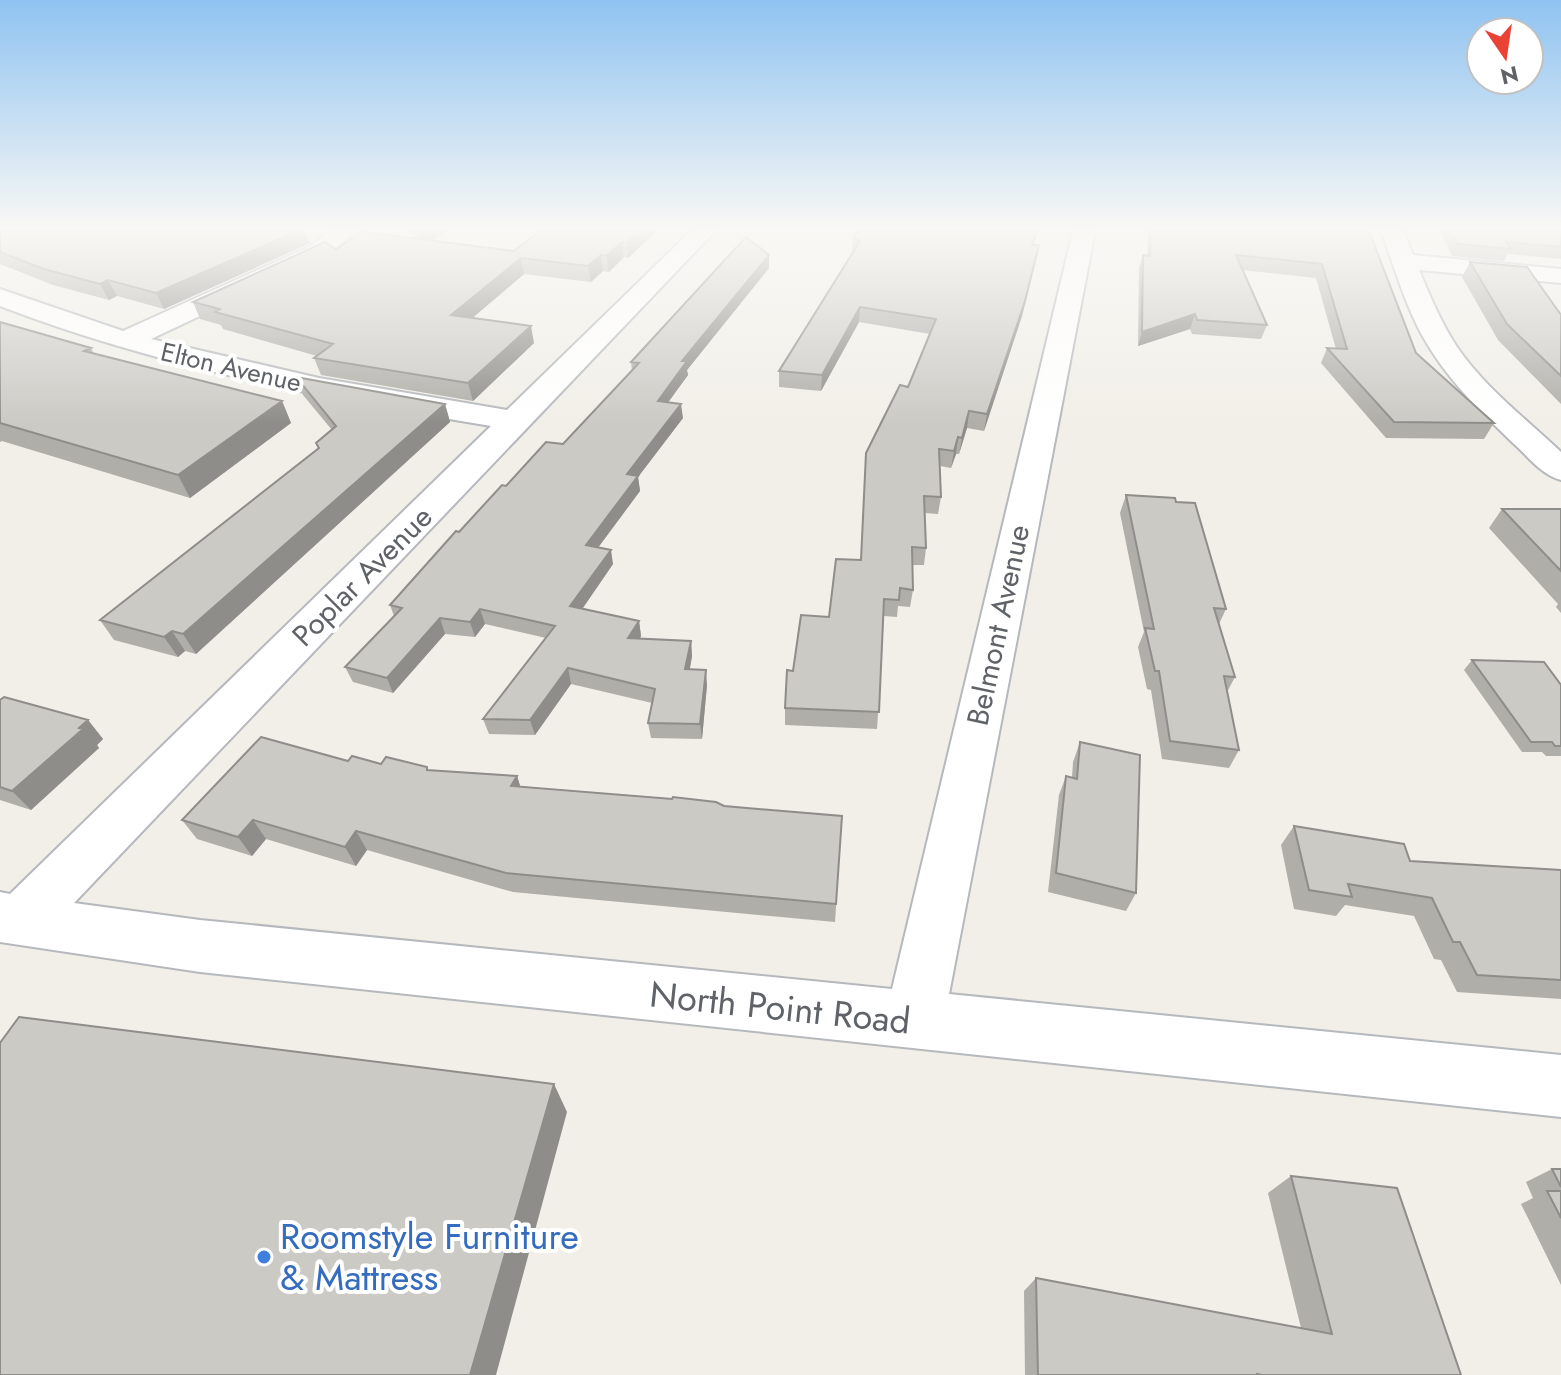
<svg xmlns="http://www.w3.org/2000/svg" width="1561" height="1375" font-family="Jost,sans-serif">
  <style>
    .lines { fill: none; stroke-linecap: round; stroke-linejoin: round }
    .minor-casing { stroke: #b5b8bc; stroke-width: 4 }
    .minor { fill: #fff; fill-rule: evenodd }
    .wall { fill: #afaea9 }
    .shaded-wall { fill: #8f8d8a }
    .building { fill: #cccac5; stroke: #8f8d8a; stroke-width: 2 }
    .shop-dot { fill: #3f7fe0; stroke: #fff; stroke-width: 3 }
    .labels { text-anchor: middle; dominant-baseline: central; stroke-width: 8; stroke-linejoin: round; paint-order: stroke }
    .far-street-label { font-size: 26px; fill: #5f6368; stroke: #fff }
    .street-label { font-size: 30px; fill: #5f6368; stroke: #fff }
    .near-street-label { font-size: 36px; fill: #5f6368; stroke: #fff }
    .near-shop-label { font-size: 36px; fill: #366cbe; stroke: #fff; text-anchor: start }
  </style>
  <rect width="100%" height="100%" fill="#f1efe8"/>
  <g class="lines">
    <defs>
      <path id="minor" d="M 330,231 L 355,231 L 327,256 L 151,339 L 319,378 L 507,410 L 691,231 L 715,231 L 74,903 L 200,920 L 892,989 L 1073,231 L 1095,231 L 949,994 L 1561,1055 L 1561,1117 L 200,972 L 0,942 L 0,892 L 10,894 L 491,426 C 323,398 159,367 0,306 L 0,289 L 123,331 L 311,246 Z
        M 1381,231 L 1403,231 L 1413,255 L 1561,269 L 1561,283 L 1419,270 C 1430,296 1441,323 1457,347 C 1485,388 1525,418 1561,452 L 1561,480 C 1541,475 1528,456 1513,443 C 1479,410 1445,377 1422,335 C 1404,302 1394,265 1381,231 Z"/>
    </defs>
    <use href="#minor" class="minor-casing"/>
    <use href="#minor" class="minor"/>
  </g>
  <path class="wall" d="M 0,231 L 310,243 L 164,309 L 117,296 L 109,300 L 53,285 L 0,264 Z
    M 409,231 L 447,231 L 432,241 L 514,251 L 540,231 L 657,231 L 628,258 L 624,257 L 609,272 L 603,271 L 591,282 L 524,274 L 472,318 L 534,343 L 473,401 L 321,375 L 314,358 L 317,356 L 223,329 L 221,325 L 200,319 L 193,302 L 336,249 L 415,239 Z
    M 857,231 L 1038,231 L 1034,245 L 1036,259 L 1022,316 L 984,431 L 967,428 L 959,454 L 956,454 L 951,468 L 940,466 L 941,497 L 938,514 L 925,513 L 926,548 L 924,565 L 912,565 L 913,590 L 910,607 L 898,606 L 897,617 L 884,616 L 877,729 L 785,725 L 785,708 L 793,671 L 829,617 L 861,560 L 865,470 L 908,387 L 930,334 L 859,322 L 821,391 L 779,387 L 779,371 L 854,252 L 852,251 L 853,237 Z
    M 1148,231 L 1369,231 L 1416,353 L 1494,423 L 1484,439 L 1386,438 L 1321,363 L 1327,348 L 1336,349 L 1316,278 L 1242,270 L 1267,325 L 1261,339 L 1192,334 L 1190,329 L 1138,346 L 1139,268 L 1143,255 L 1147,255 Z
    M 1440,231 L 1561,231 L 1561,259 L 1508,254 L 1504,261 L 1452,256 Z
    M 1470,262 L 1561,315 L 1561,404 L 1498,340 L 1462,277 Z
    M 769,268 L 687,370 L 688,375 L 668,402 L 683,418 L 638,477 L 640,491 L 598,547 L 613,564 L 582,609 L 639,621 L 641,636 L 640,639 L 691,641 L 692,656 L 690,669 L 707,685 L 702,739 L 651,738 L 648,723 L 652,703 L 571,684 L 535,735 L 489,734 L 483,719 L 546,638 L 485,624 L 475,637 L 445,634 L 393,693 L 353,682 L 345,667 L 394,616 L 390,605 L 459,532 L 506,486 L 563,444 L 632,371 L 631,362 Z
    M 0,322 L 91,348 L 94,354 L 282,401 L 291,423 L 190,498 L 2,441 L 0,442 Z
    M 296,377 L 445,404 L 450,422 L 196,654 L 185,651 L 178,657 L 114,640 L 100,620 L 318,449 L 316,443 L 332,430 L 303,395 Z
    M 1126,495 L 1176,502 L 1226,609 L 1219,624 L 1235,677 L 1227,692 L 1239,750 L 1229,768 L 1162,759 L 1151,690 L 1147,689 L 1138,647 L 1144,632 L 1120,513 Z
    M 1502,509 L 1561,509 L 1561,613 L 1556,607 L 1558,604 L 1489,528 Z
    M 1472,660 L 1561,685 L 1561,756 L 1546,756 L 1542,752 L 1522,752 L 1464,670 Z
    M 0,700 L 88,720 L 103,739 L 97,745 L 99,748 L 31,810 L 0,800 Z
    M 1080,742 L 1136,893 L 1126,911 L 1048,892 L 1059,795 L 1066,776 L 1072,777 L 1073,762 Z
    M 348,761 L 428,770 L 517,776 L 520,786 L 724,806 L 842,816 L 835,922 L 513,892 L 367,850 L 356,866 L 266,839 L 252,856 L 197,839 L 182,820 Z
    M 1294,826 L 1410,861 L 1561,870 L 1561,999 L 1457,992 L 1441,960 L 1434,959 L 1414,916 L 1345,905 L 1336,916 L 1294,909 L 1281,845 Z
    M 1552,1169 L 1561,1169 L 1561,1285 L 1521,1204 L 1533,1198 L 1526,1182 Z
    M 1291,1176 L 1461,1375 L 1025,1375 L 1024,1291 L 1036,1278 L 1301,1328 L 1268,1193 Z"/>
  <path class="shaded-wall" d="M 298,231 L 305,231 L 310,243 L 164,309 L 156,293 Z
    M 420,231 L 447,231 L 422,248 L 418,232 Z
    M 639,231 L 657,231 L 628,258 L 627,242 Z
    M 622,242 L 624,257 L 609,272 L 606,256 Z
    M 1039,245 L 1022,316 L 984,431 L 987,414 Z
    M 601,255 L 603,271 L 591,282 L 588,266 Z
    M 769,255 L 769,268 L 687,370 L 688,375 L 659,415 L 658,401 L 682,361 Z
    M 521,258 L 524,274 L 456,332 L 451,315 Z
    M 108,280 L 117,296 L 109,300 L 100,284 Z
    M 860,307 L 859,322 L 821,391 L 822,375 Z
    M 1195,314 L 1190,329 L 1138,346 L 1142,332 Z
    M 531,326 L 534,343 L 473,401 L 468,383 Z
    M 282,401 L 291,423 L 190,498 L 178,475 Z
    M 445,404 L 450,422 L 196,654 L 183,634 Z
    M 681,404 L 683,418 L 638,477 L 640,491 L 589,560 L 586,545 L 627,474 Z
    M 969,411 L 967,428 L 959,454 L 962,438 Z
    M 958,437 L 956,454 L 951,468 L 954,451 Z
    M 611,550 L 613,564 L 574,621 L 570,606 Z
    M 480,609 L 485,624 L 475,637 L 470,622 Z
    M 440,618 L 445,634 L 393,693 L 387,678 Z
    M 639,621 L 641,636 L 631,653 L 628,638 Z
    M 172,631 L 185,651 L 178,657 L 164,637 Z
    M 691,641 L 692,656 L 687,684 L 685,669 Z
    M 568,668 L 571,684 L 535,735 L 530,720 Z
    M 706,670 L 707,685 L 702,739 L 700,724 Z
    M 88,720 L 103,739 L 97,745 L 99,748 L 31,810 L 12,791 Z
    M 517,776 L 523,795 L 511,786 Z
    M 253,820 L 266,839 L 252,856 L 238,837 Z
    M 356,831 L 367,850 L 356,866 L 345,847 Z
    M 554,1084 L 567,1112 L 496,1375 L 470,1375 Z"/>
  <path class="building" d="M 0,231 L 298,231 L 156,293 L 108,280 L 100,284 L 44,269 L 0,252 Z
    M 540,231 L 639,231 L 627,242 L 622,242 L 606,256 L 601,255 L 588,266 L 521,258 L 451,315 L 531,326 L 468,383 L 314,358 L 333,344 L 215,312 L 220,309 L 193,302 L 325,242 L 336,249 L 363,232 L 514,251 Z
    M 857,231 L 1037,231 L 1032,245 L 1039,245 L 1025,301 L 987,414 L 969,411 L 962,438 L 958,437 L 954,451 L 939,449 L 941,497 L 924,496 L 926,548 L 912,547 L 913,590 L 900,588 L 899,600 L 884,599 L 879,712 L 785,708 L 787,670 L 793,671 L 801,615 L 829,617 L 836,559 L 861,560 L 866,453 L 900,385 L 908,387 L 936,319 L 860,307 L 822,375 L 779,371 L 860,241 L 853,237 Z
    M 1151,231 L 1369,231 L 1416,353 L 1494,423 L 1394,422 L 1327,348 L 1347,349 L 1322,264 L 1236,255 L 1267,325 L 1197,320 L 1195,314 L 1142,332 L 1143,255 L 1150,256 Z
    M 1451,231 L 1561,231 L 1561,247 L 1506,242 L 1511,249 L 1457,244 Z
    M 746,237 L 769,255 L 682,361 L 687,361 L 658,401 L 681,404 L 627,474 L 638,476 L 586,545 L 611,550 L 570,606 L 639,621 L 628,638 L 691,641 L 685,669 L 706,670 L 700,724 L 648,723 L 655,689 L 568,668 L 530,720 L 483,719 L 555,626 L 480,609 L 470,622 L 440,618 L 387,678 L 345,667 L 402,608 L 390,605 L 456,531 L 459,532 L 502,485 L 506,486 L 546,442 L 563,444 L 639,363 L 631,362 Z
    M 1470,262 L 1527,267 L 1561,315 L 1561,376 L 1507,324 Z
    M 0,322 L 91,348 L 84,351 L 282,401 L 178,475 L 0,423 Z
    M 296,377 L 445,404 L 183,634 L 172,631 L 164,637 L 100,620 L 319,448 L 316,443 L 336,426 Z
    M 1126,495 L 1175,498 L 1176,502 L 1195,503 L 1226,609 L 1214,608 L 1235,677 L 1224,676 L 1239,750 L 1170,741 L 1159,671 L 1155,671 L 1145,628 L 1154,629 Z
    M 1502,509 L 1561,509 L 1561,571 Z
    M 1472,660 L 1544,662 L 1561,685 L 1561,746 L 1555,746 L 1552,742 L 1531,742 Z
    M 4,697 L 88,720 L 79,728 L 83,729 L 12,791 L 0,787 L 0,700 Z
    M 261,737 L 348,761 L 352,756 L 381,764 L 386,757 L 427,767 L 427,770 L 517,776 L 511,786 L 672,799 L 673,797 L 716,802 L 724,806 L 842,816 L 836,904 L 506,873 L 356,831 L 345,847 L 253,820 L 238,837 L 182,820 Z
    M 1080,742 L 1140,755 L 1136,893 L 1056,873 L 1066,776 L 1077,779 Z
    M 1294,826 L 1404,844 L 1410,861 L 1561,870 L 1561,980 L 1477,975 L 1460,942 L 1453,942 L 1432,898 L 1348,884 L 1352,897 L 1309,890 Z
    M 19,1017 L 554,1084 L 470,1375 L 0,1375 L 0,1043 Z
    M 1552,1169 L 1561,1169 L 1561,1187 Z
    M 1291,1176 L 1397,1188 L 1461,1375 L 1262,1375 L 1257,1374 L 1257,1375 L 1038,1375 L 1036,1278 L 1332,1334 Z
    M 1547,1191 L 1561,1191 L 1561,1218 Z"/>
  <linearGradient id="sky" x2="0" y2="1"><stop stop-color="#8fc3f1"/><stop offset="0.54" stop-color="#f9f8f5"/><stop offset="1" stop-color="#f9f8f5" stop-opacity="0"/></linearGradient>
  <rect width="1561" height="424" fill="url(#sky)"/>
  <circle class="shop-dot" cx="264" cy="1257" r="8"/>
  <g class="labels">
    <g class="far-street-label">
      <text transform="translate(231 367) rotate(13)">Elton Avenue</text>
    </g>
    <g class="street-label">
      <text transform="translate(362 576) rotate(-45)">Poplar Avenue</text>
      <text transform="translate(998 625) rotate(-78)">Belmont Avenue</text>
    </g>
    <g class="near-street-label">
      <text transform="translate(780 1007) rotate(6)">North Point Road</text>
    </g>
    <g class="near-shop-label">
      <text x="280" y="1236">Roomstyle Furniture<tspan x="280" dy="41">&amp; Mattress</tspan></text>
    </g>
  </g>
  <g transform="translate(1505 56) rotate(167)"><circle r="38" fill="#ffffff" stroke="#bfc1c3" stroke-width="2"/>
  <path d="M0-6L14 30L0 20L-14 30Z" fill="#ea4335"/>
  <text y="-12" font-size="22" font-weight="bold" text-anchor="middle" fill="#5f6368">N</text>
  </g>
</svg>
